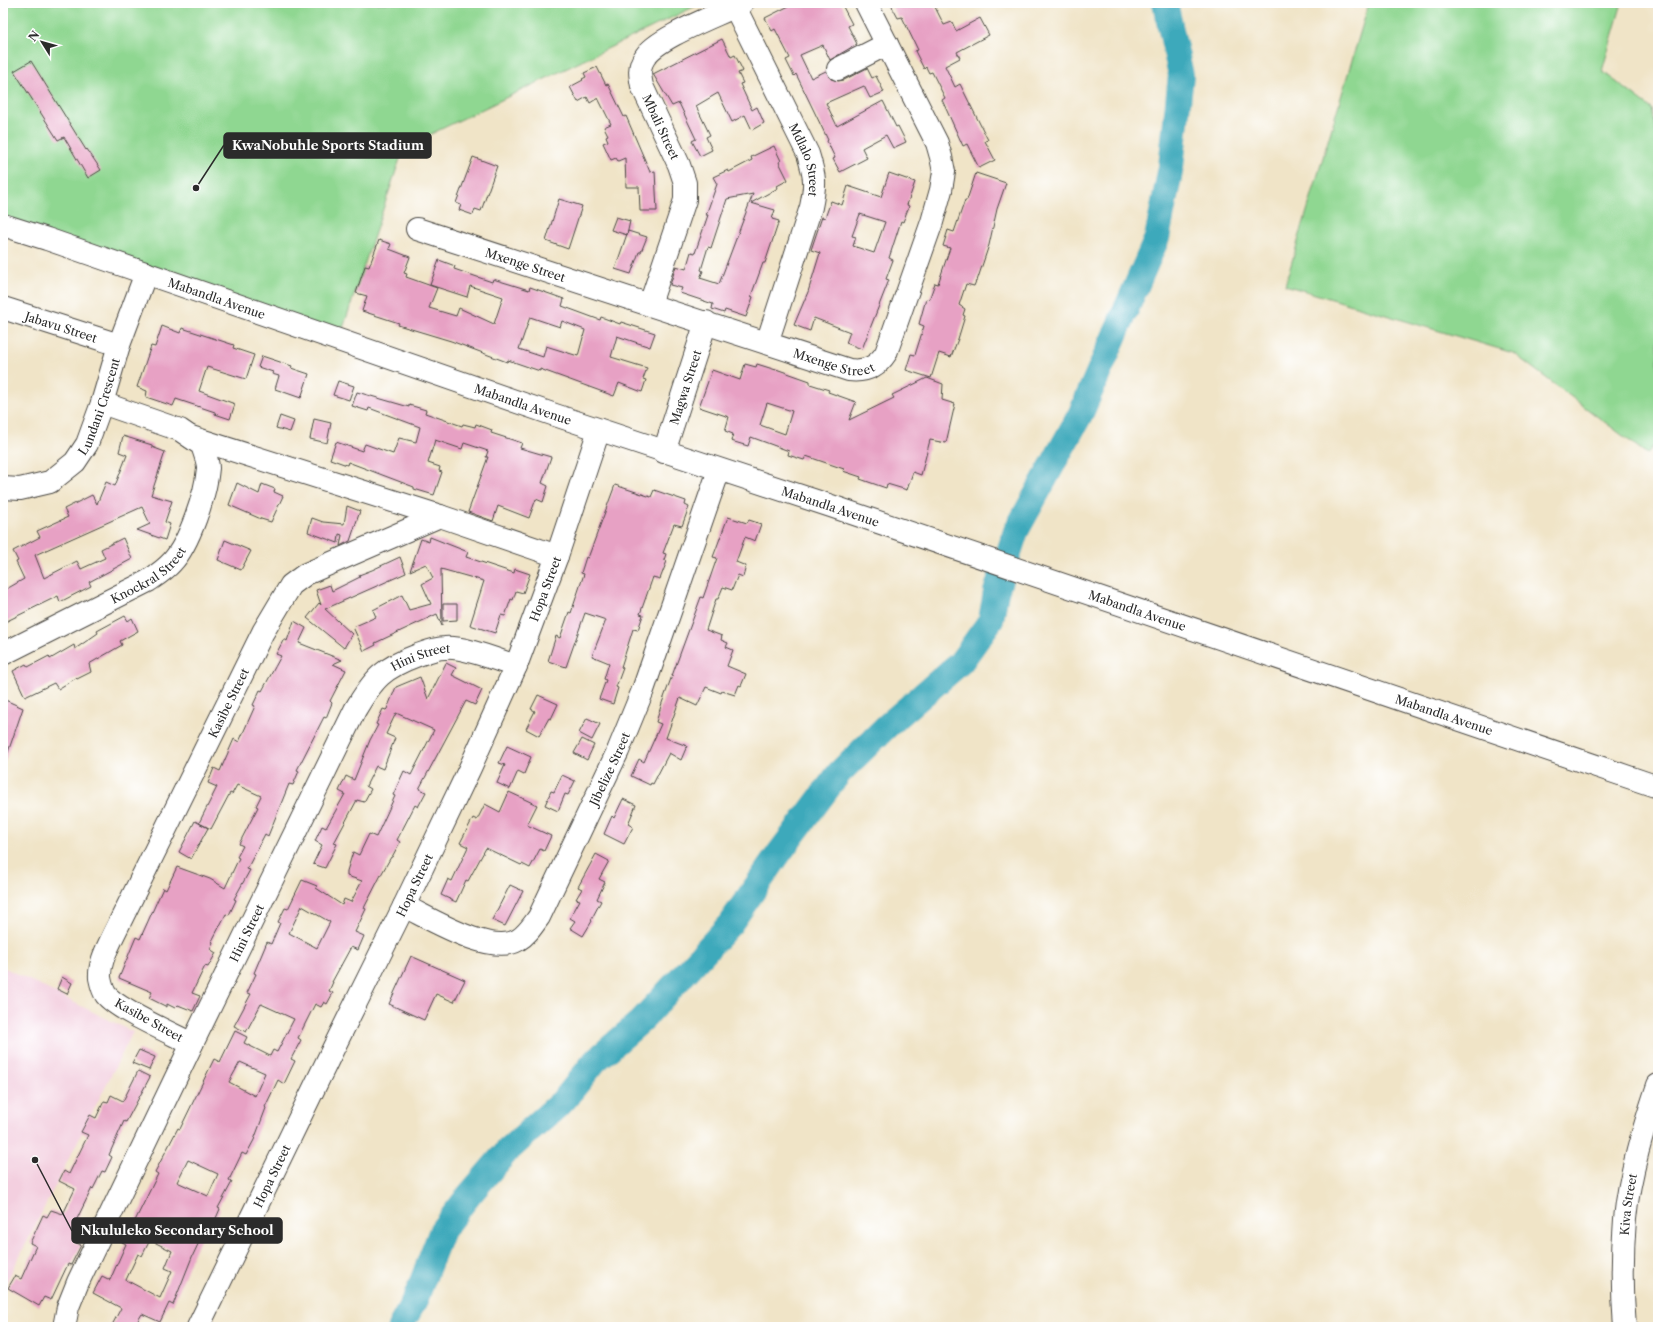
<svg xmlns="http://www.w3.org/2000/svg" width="1661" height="1330" font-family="'Libre Caslon Text',serif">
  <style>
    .built { fill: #f3cfdf }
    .green { fill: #8fd791; stroke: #5d815e }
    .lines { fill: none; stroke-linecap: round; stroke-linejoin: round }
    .river { stroke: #3ca9bb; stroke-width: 26 }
    .building { fill: #e7a1c4; fill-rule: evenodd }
    .minor-casing { stroke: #494742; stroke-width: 24 }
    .minor { stroke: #fff; stroke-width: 22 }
    .labels { text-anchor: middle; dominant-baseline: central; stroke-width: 3; stroke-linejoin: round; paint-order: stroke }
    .street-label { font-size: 12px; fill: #2b2b2b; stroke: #fff }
    .leader { fill: none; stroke: #2b2b2b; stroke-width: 1.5 }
    .callout-dot { fill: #2b2b2b; stroke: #fff; stroke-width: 1.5 }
    .callout { fill: #2b2b2b; stroke: #2b2b2b; stroke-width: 1.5 }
    .callout-label { font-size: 13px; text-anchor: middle; font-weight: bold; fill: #fff }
  </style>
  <rect width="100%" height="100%" fill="#fff"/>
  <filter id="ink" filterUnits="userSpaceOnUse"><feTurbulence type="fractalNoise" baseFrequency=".025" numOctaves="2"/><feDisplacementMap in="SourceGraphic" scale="8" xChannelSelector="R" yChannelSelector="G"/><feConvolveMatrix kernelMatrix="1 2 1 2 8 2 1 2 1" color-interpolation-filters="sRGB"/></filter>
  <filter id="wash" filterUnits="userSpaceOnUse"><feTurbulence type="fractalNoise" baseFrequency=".012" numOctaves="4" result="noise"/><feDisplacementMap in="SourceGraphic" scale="16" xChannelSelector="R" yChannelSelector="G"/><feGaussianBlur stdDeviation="0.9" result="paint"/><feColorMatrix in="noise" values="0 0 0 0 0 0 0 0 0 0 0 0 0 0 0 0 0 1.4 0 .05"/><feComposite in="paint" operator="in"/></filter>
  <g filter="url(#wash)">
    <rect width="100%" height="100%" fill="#f0e4c7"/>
    <path class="built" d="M 3,967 L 133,1032 L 3,1289 Z"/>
    <path class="green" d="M 3,3 L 702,3 L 404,147 L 339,340 L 3,228 Z
      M 1369,3 L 1622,3 L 1602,71 L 1652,109 L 1658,140 L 1658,440 L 1647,454 L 1513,353 L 1285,285 Z"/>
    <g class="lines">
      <path class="river" d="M 400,1327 L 415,1300 L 442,1230 L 470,1194 L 507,1151 L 564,1100 L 595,1061 L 641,1021 L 697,960 L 730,924 L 780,852 L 839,773 L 887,726 L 961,662 L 991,620 L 996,592 L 1016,531 L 1081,413 L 1157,238 L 1171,167 L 1181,75 L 1165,3"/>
    </g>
    <g id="blocks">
      <path class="building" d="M 795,3 L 841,3 L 852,24 L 848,26 L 857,44 L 830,60 L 823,45 L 800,55 L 811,78 L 826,71 L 831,79 L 838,81 L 844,80 L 867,68 L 872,78 L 876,76 L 884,92 L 870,98 L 864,86 L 826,103 L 837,126 L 883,101 L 896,127 L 898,126 L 906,142 L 893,148 L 886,135 L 862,148 L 867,158 L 840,172 L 833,159 L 835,158 L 827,141 L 828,140 L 796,74 L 794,76 L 786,60 L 790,58 L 775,29 L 772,31 L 765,18 Z
        M 890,3 L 933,3 L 944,25 L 952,22 L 956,31 L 980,18 L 989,35 L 957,52 L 960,58 L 945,66 L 955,87 L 960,84 L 988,140 L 985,141 L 995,160 L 979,168 L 967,144 L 963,146 L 942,100 L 945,98 L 932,72 L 929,73 L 926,67 L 924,69 L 915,51 L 918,50 L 902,17 L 898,18 Z
        M 722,39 L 731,57 L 735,55 L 743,71 L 738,73 L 743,83 L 740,84 L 752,110 L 757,107 L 764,123 L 752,130 L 745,115 L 732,122 L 718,93 L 696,106 L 710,135 L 706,137 L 712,150 L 700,156 L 692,141 L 696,139 L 679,103 L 672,106 L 653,74 Z
        M 31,61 L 86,150 L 87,149 L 101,170 L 88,178 L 64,137 L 58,140 L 14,71 Z
        M 597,67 L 606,85 L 608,84 L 624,117 L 626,116 L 650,172 L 655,171 L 657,211 L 640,211 L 639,187 L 626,187 L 625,158 L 618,161 L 616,158 L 611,160 L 603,143 L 608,141 L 606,136 L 608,135 L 604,127 L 611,124 L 598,98 L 590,103 L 587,97 L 578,102 L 570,87 L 583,80 L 582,79 L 586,77 L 584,73 Z
        M 774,146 L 781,161 L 779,162 L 788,180 L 777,186 L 778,188 L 751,203 L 775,210 L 772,219 L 779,221 L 765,263 L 763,263 L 751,296 L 753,297 L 746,317 L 725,310 L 724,313 L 712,309 L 713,304 L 680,293 L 682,288 L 670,285 L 676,266 L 686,269 L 691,252 L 695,253 L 708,215 L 706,215 L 717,184 L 713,177 L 728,170 L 729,172 L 752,160 L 751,157 ZM 753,194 L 719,284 L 700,278 L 703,271 L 701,270 L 708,247 L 711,248 L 727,199 Z
        M 473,157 L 497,166 L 481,211 L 475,209 L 473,215 L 459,210 L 461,205 L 456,203 Z
        M 889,173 L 915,182 L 907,205 L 909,206 L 903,222 L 901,221 L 889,258 L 893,260 L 886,279 L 889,280 L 862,349 L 846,343 L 850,332 L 814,318 L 810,331 L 794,325 L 808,292 L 820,253 L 811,250 L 822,217 L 825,218 L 831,201 L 842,205 L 848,186 L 881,197 ZM 860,214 L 885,222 L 874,253 L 853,246 L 856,237 L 852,236 Z
        M 976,173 L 1006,183 L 997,209 L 989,245 L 977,281 L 976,281 L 974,286 L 966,284 L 959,305 L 965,309 L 963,315 L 965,316 L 958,339 L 951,357 L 939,353 L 931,378 L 906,370 L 911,354 L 915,355 L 924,326 L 919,324 L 926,299 L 929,300 L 935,283 L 938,284 L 950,248 L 943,246 L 948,230 L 954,232 L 965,200 L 967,200 Z
        M 559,199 L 582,206 L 568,249 L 546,241 Z
        M 616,217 L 630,221 L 627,235 L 611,230 Z
        M 628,231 L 647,237 L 641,252 L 639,252 L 631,274 L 615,269 Z
        M 379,240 L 391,244 L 389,249 L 410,257 L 404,273 L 407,274 L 406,277 L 437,288 L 429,308 L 456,316 L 459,308 L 494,324 L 503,297 L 470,286 L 467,297 L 430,285 L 439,260 L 455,266 L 454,269 L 492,282 L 493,279 L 529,290 L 530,287 L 564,299 L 562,306 L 600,320 L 601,317 L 620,324 L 621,322 L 655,333 L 650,347 L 617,336 L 611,357 L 647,368 L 643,379 L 646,380 L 642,392 L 619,383 L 614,396 L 540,369 L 540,371 L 508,360 L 507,362 L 451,341 L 398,325 L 399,323 L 362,311 L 367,296 L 356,293 L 365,266 L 369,267 ZM 530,317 L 560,327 L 562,321 L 585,330 L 578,356 L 546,346 L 543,357 L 519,349 Z
        M 162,326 L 180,333 L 182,328 L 234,345 L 233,348 L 254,355 L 246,379 L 207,367 L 199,391 L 235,404 L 230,419 L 215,414 L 215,412 L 176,399 L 173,406 L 146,397 L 147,391 L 137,387 L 151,346 L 155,347 Z
        M 262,356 L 292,366 L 291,368 L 309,374 L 301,398 L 275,389 L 279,376 L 272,374 L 273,372 L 258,367 Z
        M 745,364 L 756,367 L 757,364 L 776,370 L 776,369 L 810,381 L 810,384 L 829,390 L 828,392 L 856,402 L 849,420 L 894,398 L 892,395 L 927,378 L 943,384 L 942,400 L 955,404 L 946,443 L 930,440 L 921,475 L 913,472 L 907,490 L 887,484 L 886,488 L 860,479 L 861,477 L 843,471 L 844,469 L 806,456 L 804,460 L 788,455 L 789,451 L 751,437 L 748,446 L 731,441 L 733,434 L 725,431 L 729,417 L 699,407 L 712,370 L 740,380 ZM 767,403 L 792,411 L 785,434 L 760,425 Z
        M 338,381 L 354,386 L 349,400 L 333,395 Z
        M 357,392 L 409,407 L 409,405 L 426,410 L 425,413 L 462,426 L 463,424 L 475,427 L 476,424 L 492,430 L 491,433 L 522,443 L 520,448 L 551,457 L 542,483 L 548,486 L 543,502 L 536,499 L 529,518 L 498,506 L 493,521 L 468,512 L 488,457 L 486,457 L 488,451 L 464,443 L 462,449 L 435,440 L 428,463 L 440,467 L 439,471 L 442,472 L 434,495 L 414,489 L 414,487 L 348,462 L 347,465 L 330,459 L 336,442 L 362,451 L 365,444 L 393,454 L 399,438 L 416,442 L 420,427 L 369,408 L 368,411 L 352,406 Z
        M 280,416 L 294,421 L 290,432 L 276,428 Z
        M 314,419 L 331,423 L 327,443 L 310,439 Z
        M 123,436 L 152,445 L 152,447 L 165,452 L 151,495 L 172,501 L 165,522 L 170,524 L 165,540 L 137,530 L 150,524 L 142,507 L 35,555 L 44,578 L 77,561 L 81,569 L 105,558 L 101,549 L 123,538 L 132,559 L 89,582 L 91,586 L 60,602 L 58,596 L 3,623 L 3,591 L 24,579 L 16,562 L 18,561 L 13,551 L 40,537 L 37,531 L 68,517 L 64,509 L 92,495 L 97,504 L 106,482 L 115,486 L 127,455 L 119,452 Z
        M 237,483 L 259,494 L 262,484 L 275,489 L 274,492 L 283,496 L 271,522 L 261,519 L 229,505 Z
        M 615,485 L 651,497 L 654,490 L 686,501 L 685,505 L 689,507 L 682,526 L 674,524 L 663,553 L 666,554 L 664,560 L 667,561 L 660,579 L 653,577 L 640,614 L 643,615 L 638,630 L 633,629 L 621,667 L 623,668 L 616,687 L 618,688 L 613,704 L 599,699 L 606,680 L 604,679 L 609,663 L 592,656 L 606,620 L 585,613 L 566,667 L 548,661 L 556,636 L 560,638 L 569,612 L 571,613 L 584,574 L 581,573 L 586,557 L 588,558 Z
        M 347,506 L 360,511 L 350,541 L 340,546 L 342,535 L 339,534 L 338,543 L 308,532 L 312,518 L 323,522 L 344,524 Z
        M 728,517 L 747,523 L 749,520 L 761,524 L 755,541 L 745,537 L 736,562 L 746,566 L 743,577 L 738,575 L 732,590 L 723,587 L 718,599 L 716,599 L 706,630 L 722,636 L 721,640 L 728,643 L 726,647 L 733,650 L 727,666 L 746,674 L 741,686 L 739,685 L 735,695 L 722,691 L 721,693 L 706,687 L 697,706 L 680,698 L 666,738 L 687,746 L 681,760 L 669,753 L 653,784 L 651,783 L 650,785 L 631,776 L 639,759 L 644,762 L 661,724 L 656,722 L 662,703 L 701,597 L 703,598 L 717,558 L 713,557 Z
        M 430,537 L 468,552 L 466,557 L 514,573 L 515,569 L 530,574 L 523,593 L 516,591 L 513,600 L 511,599 L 505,616 L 501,615 L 495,633 L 470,625 L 484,581 L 441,569 L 442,626 L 437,614 L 375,643 L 376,645 L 364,651 L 353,627 L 376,617 L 373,610 L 402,595 L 409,610 L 431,604 L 422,584 L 433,578 L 426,564 L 410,571 L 421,539 L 429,542 Z
        M 225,540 L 251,551 L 241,570 L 218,560 Z
        M 400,557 L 406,573 L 325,609 L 352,634 L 344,648 L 307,618 L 319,603 L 321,605 L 316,590 L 330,585 L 332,591 L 360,577 L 359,575 L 372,570 Z
        M 443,604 L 457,604 L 457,620 L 443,621 Z
        M 125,616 L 128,621 L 132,618 L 138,631 L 120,641 L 122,645 L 89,664 L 91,672 L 77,679 L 76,678 L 58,689 L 54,683 L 25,697 L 13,671 L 26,664 L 28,667 L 49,656 L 50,659 L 74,645 L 75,649 L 98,633 L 97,631 Z
        M 294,621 L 306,628 L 299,643 L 342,660 L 333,664 L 346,670 L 330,701 L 332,703 L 326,718 L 324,717 L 297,770 L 299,771 L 293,785 L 289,784 L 268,836 L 265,834 L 247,869 L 250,870 L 234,899 L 236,900 L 229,915 L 226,914 L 212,941 L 213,942 L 210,949 L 216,953 L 208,967 L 205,966 L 192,993 L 200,996 L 193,1011 L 178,1005 L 175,1008 L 167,1004 L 167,1007 L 149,998 L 152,992 L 119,978 L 136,937 L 140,939 L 163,888 L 166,890 L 177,867 L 210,879 L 225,888 L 239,858 L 237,857 L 243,846 L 239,844 L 258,807 L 256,806 L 261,796 L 237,785 L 232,794 L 230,793 L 211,829 L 199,823 L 217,787 L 208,783 L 214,768 L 220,771 L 234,739 L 239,742 L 255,706 L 253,705 L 260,690 L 262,691 L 281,656 L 276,654 L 284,639 L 287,641 Z
        M 446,663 L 456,668 L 452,675 L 482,690 L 475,705 L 466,701 L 419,789 L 426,792 L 418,807 L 415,805 L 397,840 L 400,842 L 392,857 L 391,857 L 382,873 L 364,908 L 366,909 L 355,932 L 364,936 L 358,950 L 351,947 L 332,982 L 333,982 L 329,991 L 333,993 L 327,1004 L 324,1002 L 321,1007 L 315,1004 L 298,1038 L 301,1040 L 291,1059 L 295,1061 L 284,1084 L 278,1080 L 265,1107 L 266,1108 L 254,1140 L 246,1155 L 242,1153 L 229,1180 L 232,1182 L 218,1208 L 220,1209 L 213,1225 L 208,1223 L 192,1257 L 173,1305 L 169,1303 L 160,1322 L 142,1314 L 134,1327 L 111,1327 L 121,1308 L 93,1293 L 102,1276 L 110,1280 L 126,1244 L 122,1242 L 129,1226 L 132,1227 L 158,1174 L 155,1172 L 178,1128 L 180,1129 L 214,1059 L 220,1062 L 235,1031 L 247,1037 L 244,1043 L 270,1056 L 273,1050 L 277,1052 L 294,1019 L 261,1004 L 246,1032 L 234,1026 L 251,994 L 247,993 L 256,974 L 254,973 L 267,942 L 271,944 L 280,923 L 278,922 L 285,908 L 288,909 L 302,880 L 317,886 L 316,888 L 342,905 L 344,899 L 351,902 L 362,881 L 347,876 L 347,871 L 353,852 L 359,855 L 369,834 L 376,837 L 395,796 L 393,795 L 404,771 L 411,775 L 434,730 L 396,713 L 386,734 L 395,738 L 383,769 L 376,766 L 366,786 L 371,789 L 364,802 L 357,800 L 334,843 L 337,844 L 325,868 L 313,864 L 322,845 L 315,841 L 322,826 L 326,828 L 345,794 L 339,791 L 346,776 L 354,780 L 370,740 L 378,725 L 376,724 L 383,709 L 386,710 L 387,709 L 396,687 L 420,677 L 428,699 ZM 302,906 L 330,922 L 317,948 L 289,933 ZM 240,1062 L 265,1073 L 255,1096 L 229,1082 ZM 188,1160 L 218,1174 L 208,1196 L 177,1182 ZM 150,1240 L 172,1251 L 165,1268 L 172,1271 L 160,1298 L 126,1280 L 138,1254 L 142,1256 Z
        M 538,695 L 558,704 L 551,719 L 549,718 L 539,736 L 526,729 L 535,711 L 531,709 Z
        M 3,699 L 23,708 L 5,761 L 3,761 Z
        M 587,718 L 600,724 L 592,740 L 579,733 Z
        M 582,739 L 594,745 L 587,760 L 574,753 Z
        M 507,746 L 531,757 L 524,774 L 518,771 L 510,789 L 497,783 L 505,765 L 499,763 Z
        M 562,775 L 575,781 L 568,795 L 565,794 L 558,811 L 545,805 L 551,791 L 554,792 Z
        M 509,792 L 537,805 L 527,825 L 551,836 L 544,851 L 540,849 L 530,868 L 522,864 L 521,865 L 486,848 L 468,881 L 466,880 L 456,902 L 441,895 L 448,879 L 452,881 L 468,847 L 460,843 L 473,818 L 477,820 L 485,804 L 500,812 Z
        M 623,799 L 636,805 L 628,824 L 633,827 L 624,844 L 604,834 L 612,816 L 614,818 Z
        M 195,821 L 208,828 L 191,859 L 179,852 Z
        M 596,854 L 609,861 L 599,879 L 605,882 L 597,899 L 601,901 L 591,920 L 592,921 L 583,936 L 570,928 L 575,921 L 570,918 L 580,900 L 576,899 L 582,889 L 578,887 Z
        M 510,885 L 523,891 L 505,926 L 492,920 Z
        M 411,956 L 465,980 L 454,1002 L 436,994 L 424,1020 L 389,1004 Z
        M 62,977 L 72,983 L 67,994 L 57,989 Z
        M 139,1050 L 155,1057 L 149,1070 L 132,1063 Z
        M 138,1071 L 150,1077 L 126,1122 L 124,1121 L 109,1155 L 112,1157 L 105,1172 L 102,1171 L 93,1189 L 92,1188 L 75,1223 L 81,1226 L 74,1242 L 81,1245 L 71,1265 L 68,1264 L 51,1300 L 44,1297 L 39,1306 L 8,1288 L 15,1276 L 21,1279 L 36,1246 L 30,1243 L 43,1215 L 47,1217 L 51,1210 L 63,1214 L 75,1189 L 59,1181 L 64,1171 L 69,1174 L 88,1135 L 81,1132 L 90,1115 L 96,1118 L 104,1101 L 108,1102 L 111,1095 L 123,1101 Z"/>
    </g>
  </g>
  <g filter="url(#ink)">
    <use href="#blocks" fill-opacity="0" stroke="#494742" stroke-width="1"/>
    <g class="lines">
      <defs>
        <g id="minor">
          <path id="s1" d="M 735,7 L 808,154 C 815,177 816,183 811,207 L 767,343"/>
          <path d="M 838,69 L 887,44"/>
          <path id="s2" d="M 3,225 L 47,239 L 555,415 L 831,506 L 1658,787"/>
          <path id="s3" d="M 417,229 L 849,370 C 866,372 877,367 886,353 L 932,222 L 941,190 L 944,172 L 941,157 L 937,143 L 866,3"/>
          <path d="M 650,304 L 678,221 L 685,200 L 685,183 L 679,165 L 642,86 C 640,76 638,66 645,57 C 657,37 719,15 742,3"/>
          <path id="s4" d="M 3,308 L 119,345"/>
          <path d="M 191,437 L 440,516"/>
          <path id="s5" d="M 664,452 L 706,322"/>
          <path id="s6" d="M 3,488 L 20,489 L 50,482 L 75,462 L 87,444 L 102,403 L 119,345 L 146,273"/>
          <path id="s7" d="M 3,654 L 148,581 C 157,575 165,570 172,562 C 189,544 206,494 208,468 C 208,461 204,452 202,445 L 180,430 L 102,403"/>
          <path id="s8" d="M 404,906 C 431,919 491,956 518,940 C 527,935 533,925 539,917 L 618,751 L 643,690 L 719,470"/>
          <path id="s9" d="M 192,1044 C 173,1034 118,1010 106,995 C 103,991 101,983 100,978 C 99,963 107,949 113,936 L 263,632 L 291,585 L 306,574 L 440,516 L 557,556"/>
          <path id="s10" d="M 64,1327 L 68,1307 L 78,1282 L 192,1044 L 355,710 C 374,678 383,668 418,655 C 426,652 436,648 445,648 C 463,646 497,660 516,666"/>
          <path id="s11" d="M 198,1327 L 335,1045 L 404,906 L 470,768 L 516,666 L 557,556 L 599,430"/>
          <path id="s12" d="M 1625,1327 C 1622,1292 1622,1255 1625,1219 C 1629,1175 1644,1127 1658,1085"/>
        </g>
      </defs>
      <use href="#minor" class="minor-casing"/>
      <use href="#minor" class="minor"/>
    </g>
  </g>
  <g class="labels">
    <g class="street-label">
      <text transform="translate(661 127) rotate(65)">Mbali Street</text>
      <text stroke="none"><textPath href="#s1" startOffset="169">Mdlalo Street</textPath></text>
      <text stroke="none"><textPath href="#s3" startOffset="114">Mxenge Street</textPath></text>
      <text stroke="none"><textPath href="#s2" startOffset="226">Mabandla Avenue</textPath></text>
      <text stroke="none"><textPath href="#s4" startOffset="61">Jabavu Street</textPath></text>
      <text stroke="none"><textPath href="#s3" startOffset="438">Mxenge Street</textPath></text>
      <text stroke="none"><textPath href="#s5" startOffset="68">Magwa Street</textPath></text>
      <text stroke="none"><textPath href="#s2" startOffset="550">Mabandla Avenue</textPath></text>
      <text stroke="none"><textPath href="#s6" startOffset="141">Lundani Crescent</textPath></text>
      <text stroke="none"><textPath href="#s2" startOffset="874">Mabandla Avenue</textPath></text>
      <text stroke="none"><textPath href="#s7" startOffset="166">Knockral Street</textPath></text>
      <text stroke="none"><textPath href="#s11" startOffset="816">Hopa Street</textPath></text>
      <text stroke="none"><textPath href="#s2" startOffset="1198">Mabandla Avenue</textPath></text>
      <text stroke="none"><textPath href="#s10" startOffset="771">Hini Street</textPath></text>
      <text stroke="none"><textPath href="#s9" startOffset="422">Kasibe Street</textPath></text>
      <text stroke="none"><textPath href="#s2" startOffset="1522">Mabandla Avenue</textPath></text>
      <text stroke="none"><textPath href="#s8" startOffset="318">Jibelize Street</textPath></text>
      <text stroke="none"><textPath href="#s11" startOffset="492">Hopa Street</textPath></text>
      <text stroke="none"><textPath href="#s10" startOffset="435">Hini Street</textPath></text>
      <text transform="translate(149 1020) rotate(29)">Kasibe Street</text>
      <text stroke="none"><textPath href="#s11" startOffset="168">Hopa Street</textPath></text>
      <text stroke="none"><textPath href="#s12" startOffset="123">Kiva Street</textPath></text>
    </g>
  </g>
  <path class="leader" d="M196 188L224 145M35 1160L72 1231"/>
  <g class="callout-dot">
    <circle cx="196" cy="188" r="4"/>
    <circle cx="35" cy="1160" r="4"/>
  </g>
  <g class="callout">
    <rect x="224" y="133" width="207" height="25" rx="4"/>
    <rect x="72" y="1218" width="210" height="25" rx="4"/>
  </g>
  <g class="callout-label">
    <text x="328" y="150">KwaNobuhle Sports Stadium</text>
    <text x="177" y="1235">Nkululeko Secondary School</text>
  </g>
  <rect width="1661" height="1330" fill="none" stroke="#fff" stroke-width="16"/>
  <g transform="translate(42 42) rotate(307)" stroke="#ffffff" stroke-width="3" paint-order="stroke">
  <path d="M0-3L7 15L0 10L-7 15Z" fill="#2b2b2b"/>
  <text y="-6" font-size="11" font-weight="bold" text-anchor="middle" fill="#2b2b2b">N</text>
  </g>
</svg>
